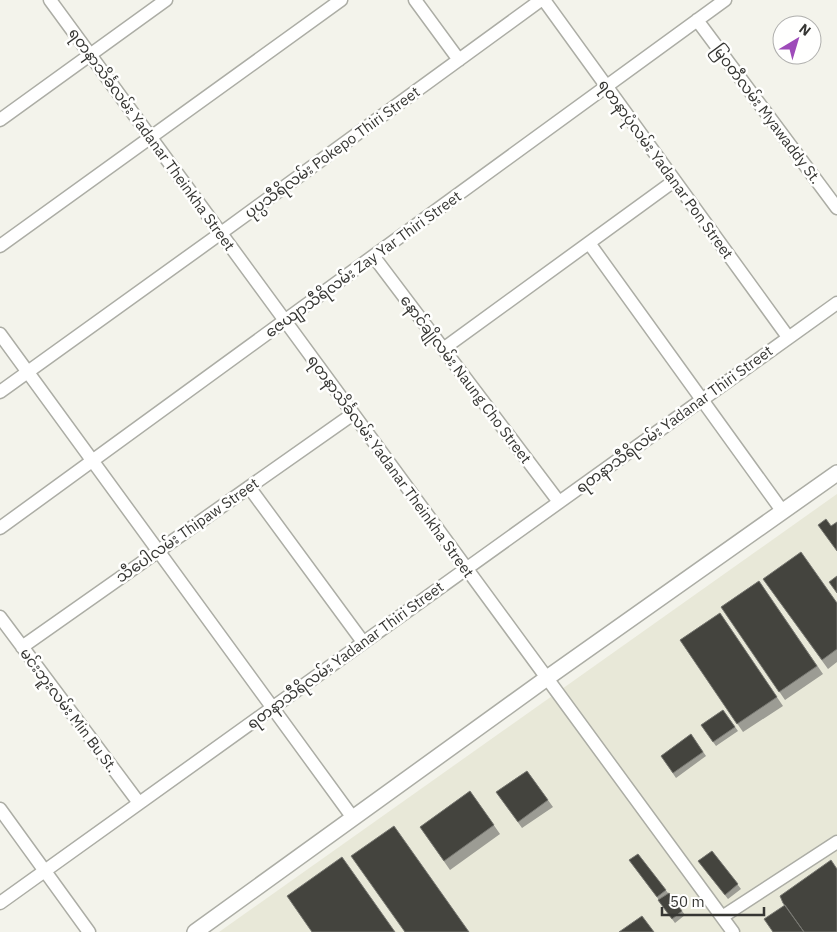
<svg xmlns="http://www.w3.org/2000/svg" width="837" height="932" font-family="'IBM Plex Sans','Noto Sans Myanmar',sans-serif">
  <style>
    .built { fill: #e8e8d8 }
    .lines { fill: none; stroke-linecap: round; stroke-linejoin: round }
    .minor-casing { stroke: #acada5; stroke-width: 15 }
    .tertiary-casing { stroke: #acada5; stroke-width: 18 }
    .minor { stroke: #fff; stroke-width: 12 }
    .tertiary { stroke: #fff; stroke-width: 15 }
    .wall { fill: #9c9c94 }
    .building { fill: #44443e; stroke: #787872 }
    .labels { text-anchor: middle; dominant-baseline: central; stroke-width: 5; stroke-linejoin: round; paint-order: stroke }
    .street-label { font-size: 15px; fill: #363633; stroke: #fffffe }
  </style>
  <rect width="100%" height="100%" fill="#f3f3eb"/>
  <path class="built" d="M 837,494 L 837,932 L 219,932 Z"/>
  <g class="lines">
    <defs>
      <path id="minor" d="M 50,0 L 733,932
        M 415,0 L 459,60
        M 544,0 L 788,337
        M 697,20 L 837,208
        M 0,120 L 166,0
        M 589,243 L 783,512
        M 0,246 L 341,0
        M 374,257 L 559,502
        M 0,334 L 353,818
        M 443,349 L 674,181
        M 0,392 L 221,233 L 541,0
        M 249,487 L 363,642
        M 0,528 L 725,0
        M 0,617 L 139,803
        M 22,647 L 353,414
        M 0,809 L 89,932
        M 0,903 L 837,303
        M 722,917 L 837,842"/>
      <path id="tertiary" d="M 195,932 L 547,678 L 837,473"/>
    </defs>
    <use href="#minor" class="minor-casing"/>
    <use href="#tertiary" class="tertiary-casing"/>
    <use href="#minor" class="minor"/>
    <use href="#tertiary" class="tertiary"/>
  </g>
  <path class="wall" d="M 763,579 L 837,603 L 837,662 L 828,669 Z
    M 759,581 L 823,674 L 785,700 L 721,607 Z
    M 720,613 L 783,706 L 743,732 L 680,640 Z
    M 723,710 L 738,731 L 716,746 L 701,725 Z
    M 691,734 L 706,756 L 676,778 L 661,756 Z
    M 527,771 L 553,807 L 522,828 L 496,792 Z
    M 470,791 L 500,834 L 450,870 L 420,827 Z
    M 712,851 L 741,889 L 728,899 L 698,861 Z
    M 638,854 L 668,893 L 669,893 L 685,915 L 675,923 L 658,900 L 659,900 L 629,860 Z"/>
  <path class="building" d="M 826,519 L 831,526 L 837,522 L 837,551 L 818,525 Z
    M 801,552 L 837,603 L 837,649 L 822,660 L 763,579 Z
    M 837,576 L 837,593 L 829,582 Z
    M 759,581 L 817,666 L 779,692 L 721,607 Z
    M 720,613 L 777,697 L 737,724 L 680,640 Z
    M 723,710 L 735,727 L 713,742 L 701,725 Z
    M 691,734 L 703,752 L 673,773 L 661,756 Z
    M 527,771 L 548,800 L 518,822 L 496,792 Z
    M 470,791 L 494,825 L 444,861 L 420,827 Z
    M 394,826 L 469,932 L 405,932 L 351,856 Z
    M 712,851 L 738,884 L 725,895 L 698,861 Z
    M 638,854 L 666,890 L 657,897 L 629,860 Z
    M 342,857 L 395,932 L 312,932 L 287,896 Z
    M 831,860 L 837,869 L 837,932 L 804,932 L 783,903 L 780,896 Z
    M 669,893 L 682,911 L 672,919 L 658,900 Z
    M 785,905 L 804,932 L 773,932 L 764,919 Z
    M 642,916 L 654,932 L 619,932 Z"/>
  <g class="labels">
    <g class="street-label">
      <text transform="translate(767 114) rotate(53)">မြဝတီလမ်း Myawaddy St.</text>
      <text transform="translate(152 139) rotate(54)">ရတနာသိင်္ခလမ်း Yadanar Theinkha Street</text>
      <text transform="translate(332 152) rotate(-36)">ပုပ္ပသီရိလမ်း Pokepo Thiri Street</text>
      <text transform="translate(666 169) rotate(54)">ရတနာပုံလမ်း Yadanar Pon Street</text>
      <text transform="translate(363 264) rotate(-36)">ဇေယျာသီရိလမ်း Zay Yar Thiri Street</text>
      <text transform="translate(466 379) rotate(53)">နောင်ချိုလမ်း Naung Cho Street</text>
      <text transform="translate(674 419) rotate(-36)">ရတနာသီရိလမ်း Yadanar Thiri Street</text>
      <text transform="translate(391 466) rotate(54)">ရတနာသိင်္ခလမ်း Yadanar Theinkha Street</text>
      <text transform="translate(187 530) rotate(-35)">သီပေါလမ်း Thipaw Street</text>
      <text transform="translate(345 655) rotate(-36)">ရတနာသီရိလမ်း Yadanar Thiri Street</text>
      <text transform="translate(69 710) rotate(53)">မင်းဘူးလမ်း Min Bu St.</text>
    </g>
  </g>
  <g transform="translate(797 40) rotate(38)"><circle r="24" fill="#fffffe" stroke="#afafad"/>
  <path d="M0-4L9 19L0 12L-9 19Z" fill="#9e4bb9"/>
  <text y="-8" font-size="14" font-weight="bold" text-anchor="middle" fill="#363633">N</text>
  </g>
  <path d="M662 907v8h102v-8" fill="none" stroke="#363633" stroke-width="2.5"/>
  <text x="670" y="907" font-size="15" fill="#363633" stroke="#fffffe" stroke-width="4" paint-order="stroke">50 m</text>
</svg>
